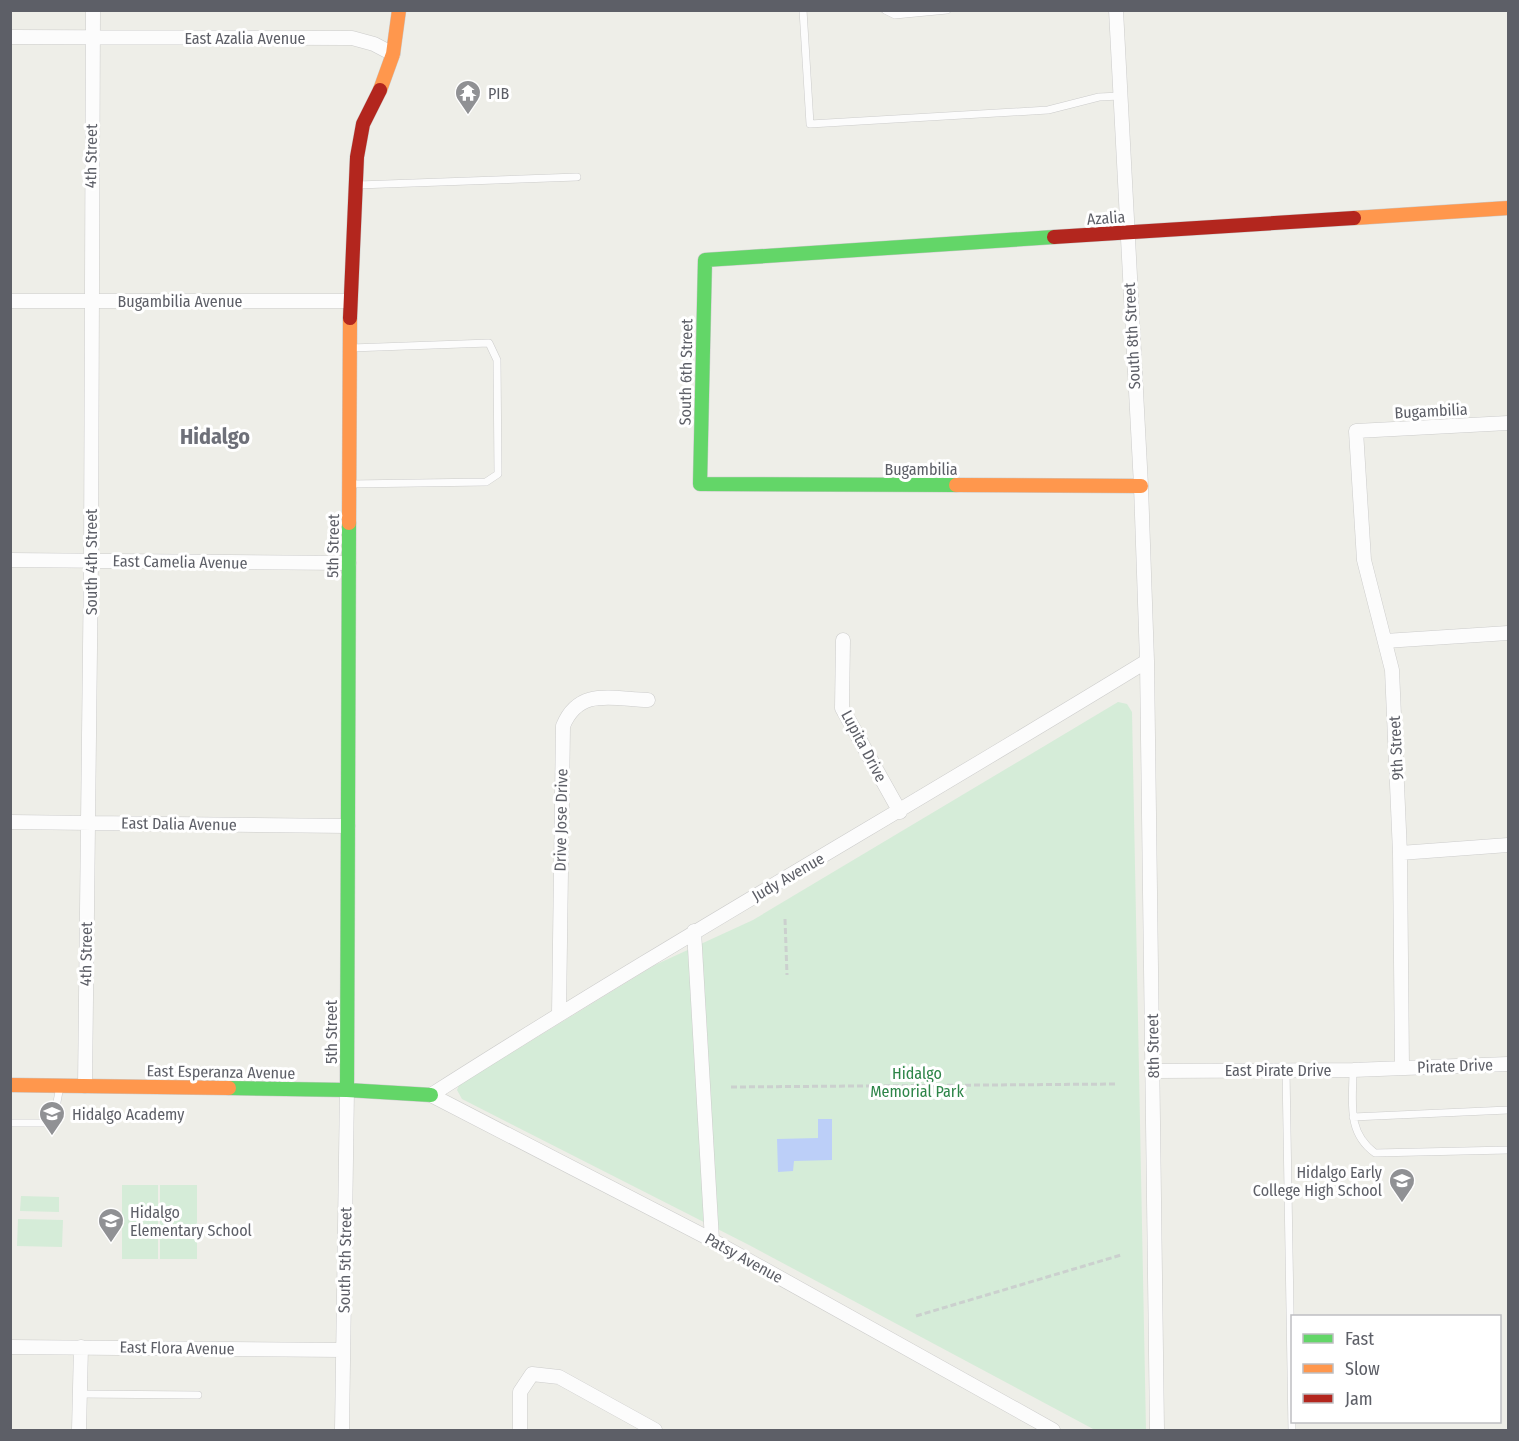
<svg xmlns="http://www.w3.org/2000/svg" width="1519" height="1441" font-family="'Fira Sans Condensed',sans-serif">
  <style>
    .green { fill: #d5ecd8 }
    .water { fill: #bccff8 }
    .lines { fill: none; stroke-linecap: round; stroke-linejoin: round }
    .lane-casing { stroke: #cccccb; stroke-width: 8 }
    .street-casing { stroke: #cccccb; stroke-width: 15 }
    .fast-casing { stroke: #cbcbcb; stroke-width: 15 }
    .slow-casing { stroke: #cbcbcb; stroke-width: 15 }
    .jam-casing { stroke: #cbcbcb; stroke-width: 15 }
    .path { stroke: #cbd0ce; stroke-width: 3; stroke-dasharray: 6 3; stroke-linecap: butt }
    .lane { stroke: #fcfcfc; stroke-width: 7 }
    .street { stroke: #fcfcfc; stroke-width: 14 }
    .fast { stroke: #63d668; stroke-width: 14 }
    .slow { stroke: #ff974d; stroke-width: 14 }
    .jam { stroke: #b3261e; stroke-width: 14 }
    .labels { text-anchor: middle; dominant-baseline: central; stroke-width: 6; stroke-linejoin: round; paint-order: stroke }
    .street-label { font-size: 16px; fill: #5d5f67; stroke: #fff }
    .poi-label { font-size: 16px; fill: #5d5f67; stroke: #fff; text-anchor: start }
    .park-label { font-size: 16px; fill: #2d8548; stroke: #fff }
    .district-label { font-size: 22px; font-weight: bold; fill: #6e7079; stroke: #fff }
  </style>
  <rect width="100%" height="100%" fill="#eeeee8"/>
  <path class="green" d="M 1118,702 L 1127,704 L 1132,712 L 1146,1430 L 1095,1430 L 749,1245 L 462,1099 L 457,1090 L 459,1085 L 655,965 L 753,920 Z
    M 122,1185 L 158,1185 L 158,1259 L 122,1259 Z
    M 160,1185 L 197,1185 L 197,1259 L 160,1259 Z
    M 21,1196 L 59,1197 L 59,1212 L 20,1211 Z
    M 18,1219 L 63,1220 L 62,1247 L 17,1246 Z"/>
  <path class="water" d="M 818,1119 L 832,1119 L 832,1160 L 794,1161 L 793,1171 L 778,1172 L 777,1139 L 818,1138 Z"/>
  <g class="lines">
    <defs>
      <path id="lane" d="M 803,10 L 810,124 L 1048,110 L 1099,97 L 1120,96
        M 885,10 L 895,15 L 947,10
        M 358,185 L 577,177
        M 351,348 L 489,343 L 497,360 L 498,474 L 486,482 L 351,484
        M 1286,1070 L 1292,1430
        M 1353,1070 C 1353,1101 1346,1132 1375,1153 L 1508,1150
        M 1353,1117 L 1508,1110
        M 10,1123 L 47,1123 L 54,1118 L 60,1086
        M 79,1394 L 198,1395"/>
      <path id="street" d="M 1116,10 L 1141,486 L 1147,661 L 1157,1430
        M 10,37 L 352,38 L 374,44 L 393,54
        M 10,301 L 350,301
        M 10,560 L 349,563
        M 843,640 L 842,708 L 900,812
        M 1385,641 L 1508,633
        M 10,822 L 348,826
        M 1400,853 L 1508,845
        M 694,931 L 712,1240
        M 559,1014 L 563,726 C 579,687 612,699 648,700
        M 1402,1068 L 1400,853 L 1392,670 L 1364,560 L 1356,431 L 1508,423
        M 1154,1071 L 1353,1070 L 1508,1064
        M 85,1086 L 91,561 L 93,10
        M 431,1095 C 666,945 909,807 1147,661
        M 431,1095 L 712,1240 L 1053,1430
        M 10,1347 L 343,1350
        M 79,1430 L 81,1347
        M 342,1430 L 347,1090
        M 520,1430 L 520,1392 L 532,1374 L 559,1377 L 655,1430"/>
      <path id="fast" d="M 956,485 L 700,484 L 705,260 L 1054,237
        M 229,1088 L 347,1090 L 431,1095
        M 347,1090 L 349,523"/>
      <path id="slow" d="M 380,90 L 393,54 L 399,10
        M 1354,218 L 1508,208
        M 956,485 L 1141,486
        M 349,523 L 350,318
        M 10,1085 L 229,1088"/>
      <path id="jam" d="M 1054,237 L 1354,218
        M 350,318 L 357,157 L 363,124 L 380,90"/>
    </defs>
    <use href="#lane" class="lane-casing"/>
    <use href="#street" class="street-casing"/>
    <use href="#fast" class="fast-casing"/>
    <use href="#slow" class="slow-casing"/>
    <use href="#jam" class="jam-casing"/>
    <path class="path" d="M 785,919 L 787,975
      M 731,1087 L 1118,1084
      M 916,1316 L 1121,1255"/>
    <use href="#lane" class="lane"/>
    <use href="#street" class="street"/>
    <use href="#fast" class="fast"/>
    <use href="#slow" class="slow"/>
    <use href="#jam" class="jam"/>
  </g>
  <defs>
    <symbol id="temple-pin" viewBox="-11 -11 22 30"><path d="M0 17L-7.5 6A9.5 9.5 0 1 1 7.5 6Z" fill="#909194" stroke="#fff"/><path d="M0-6L5-2H3V0L6.5 2.5H4V6H1.5V3h-3V6H-4V2.5H-6.5L-3 0V-2H-5Z" fill="#fff"/></symbol>
    <symbol id="school-pin" viewBox="-11 -11 22 30"><path d="M0 17L-7.5 6A9.5 9.5 0 1 1 7.5 6Z" fill="#909194" stroke="#fff"/><path d="M0-5L7-2L0 1L-7-2ZM-4 1L0 2.5L4 1V4Q0 6-4 4Z" fill="#fff"/></symbol>
  </defs>
  <g fill-rule="evenodd">
    <use href="#temple-pin" x="453" y="78" width="30" height="40"/>
    <use href="#school-pin" x="37" y="1099" width="30" height="40"/>
    <use href="#school-pin" x="1387" y="1166" width="30" height="40"/>
    <use href="#school-pin" x="96" y="1206" width="30" height="40"/>
  </g>
  <g class="labels">
    <g class="street-label">
      <text x="245" y="38">East Azalia Avenue</text>
      <text transform="translate(91 156) rotate(-89)">4th Street</text>
      <text transform="translate(1106 218) rotate(-4)">Azalia</text>
      <text x="180" y="301">Bugambilia Avenue</text>
      <text transform="translate(1132 336) rotate(-93)">South 8th Street</text>
      <text transform="translate(686 372) rotate(-89)">South 6th Street</text>
      <text transform="translate(1431 411) rotate(-3)">Bugambilia</text>
      <text x="921" y="469">Bugambilia</text>
      <text transform="translate(333 546) rotate(-89)">5th Street</text>
      <text transform="translate(91 562) rotate(-90)">South 4th Street</text>
      <text transform="translate(180 562) rotate(1)">East Camelia Avenue</text>
      <text transform="translate(864 746) rotate(62)">Lupita Drive</text>
      <text transform="translate(1396 748) rotate(-93)">9th Street</text>
      <text transform="translate(561 820) rotate(-89)">Drive Jose Drive</text>
      <text transform="translate(179 824) rotate(1)">East Dalia Avenue</text>
      <text transform="translate(788 877) rotate(-30)">Judy Avenue</text>
      <text transform="translate(86 954) rotate(-89)">4th Street</text>
      <text transform="translate(331 1032) rotate(-90)">5th Street</text>
      <text transform="translate(1153 1046) rotate(-91)">8th Street</text>
      <text transform="translate(1455 1066) rotate(-2)">Pirate Drive</text>
      <text x="1278" y="1070">East Pirate Drive</text>
      <text transform="translate(221 1072) rotate(1)">East Esperanza Avenue</text>
      <text transform="translate(744 1258) rotate(29)">Patsy Avenue</text>
      <text transform="translate(345 1260) rotate(-89)">South 5th Street</text>
      <text transform="translate(177 1348) rotate(1)">East Flora Avenue</text>
    </g>
    <g class="poi-label">
      <text x="488" y="93">PIB</text>
      <text x="72" y="1114">Hidalgo Academy</text>
      <text x="1382" y="1172" text-anchor="end">Hidalgo Early<tspan x="1382" dy="18">College High School</tspan></text>
      <text x="130" y="1212">Hidalgo<tspan x="130" dy="18">Elementary School</tspan></text>
    </g>
    <g class="park-label">
      <text x="917" y="1073">Hidalgo<tspan x="917" dy="18">Memorial Park</tspan></text>
    </g>
    <g class="district-label">
      <text x="215" y="436">Hidalgo</text>
    </g>
  </g>
  <rect width="1519" height="1441" fill="none" stroke="#5d5f67" stroke-width="24"/>
  <rect x="1291" y="1315" width="210" height="108" fill="#ffffff" stroke="#bebfc2" stroke-width="1.5"/>
  <rect x="1303" y="1334" width="30" height="9" fill="#63d668" stroke="#bebfc2" stroke-width="1.5"/>
  <text x="1345" y="1345" font-size="18" fill="#5d5f67">Fast</text>
  <rect x="1303" y="1364" width="30" height="9" fill="#ff974d" stroke="#bebfc2" stroke-width="1.5"/>
  <text x="1345" y="1375" font-size="18" fill="#5d5f67">Slow</text>
  <rect x="1303" y="1394" width="30" height="9" fill="#b3261e" stroke="#bebfc2" stroke-width="1.5"/>
  <text x="1345" y="1405" font-size="18" fill="#5d5f67">Jam</text>
</svg>
